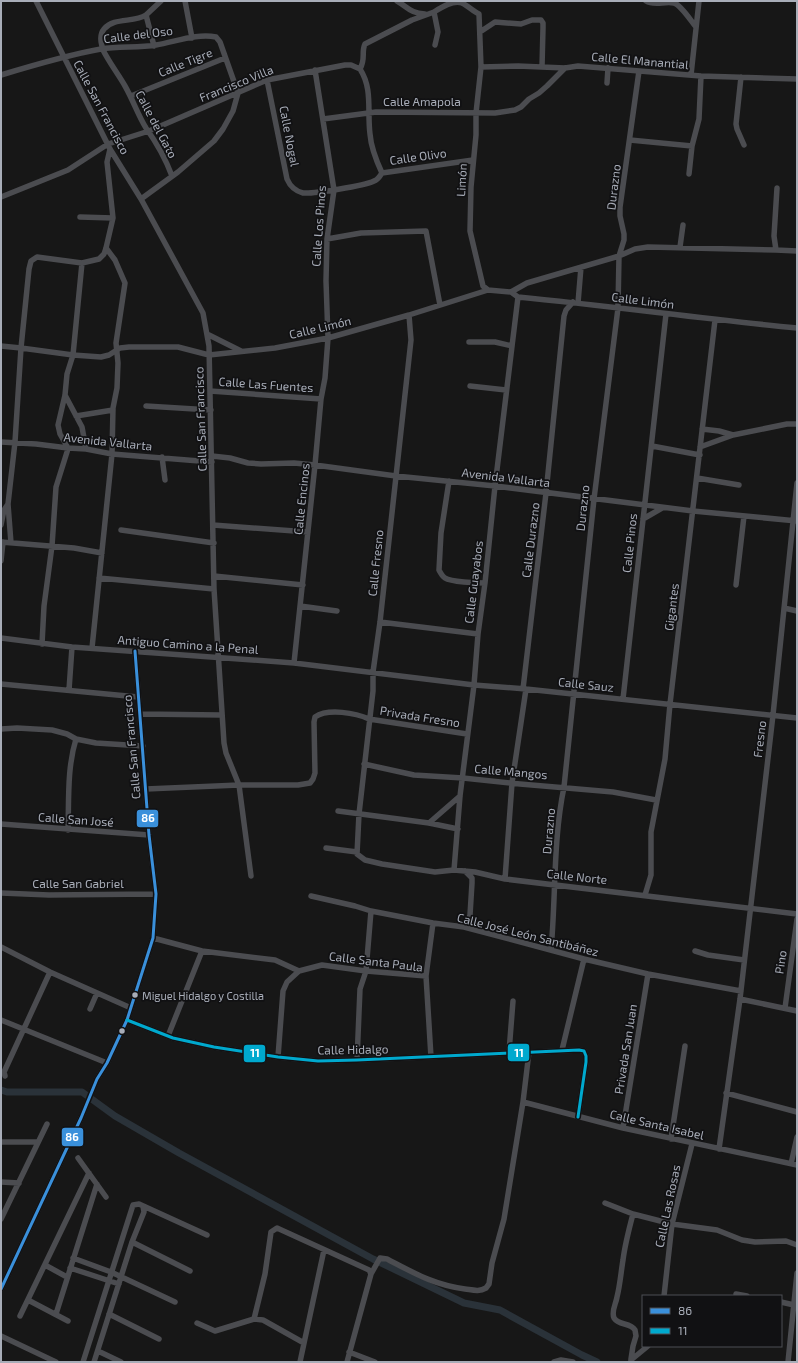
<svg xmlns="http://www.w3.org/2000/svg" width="798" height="1363" font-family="'Exo 2',sans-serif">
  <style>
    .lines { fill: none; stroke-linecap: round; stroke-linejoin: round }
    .canal { stroke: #2a3239; stroke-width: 7 }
    .minor { stroke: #4b4c50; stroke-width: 5.5 }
    .bus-1-casing { stroke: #111113; stroke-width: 6 }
    .bus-2-casing { stroke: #111113; stroke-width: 6 }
    .bus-1 { stroke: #3a90db; stroke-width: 3 }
    .bus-2 { stroke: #00a9ce; stroke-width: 3 }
    .bus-dot { fill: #a8adb8; stroke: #111113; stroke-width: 1.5 }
    .labels { text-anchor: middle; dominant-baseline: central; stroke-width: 3.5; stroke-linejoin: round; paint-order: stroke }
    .bus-label { font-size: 11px; fill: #a8adb8; stroke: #111113; text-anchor: start }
    .street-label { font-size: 12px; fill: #a8adb8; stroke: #111113 }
    .line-badge { stroke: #111113; stroke-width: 1.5 }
    .badge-label { font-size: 11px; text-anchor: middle; font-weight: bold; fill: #fff }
  </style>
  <rect width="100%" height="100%" fill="#171717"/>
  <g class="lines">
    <path class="canal" d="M 1,1090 L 7,1092 L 82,1092 L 115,1116 L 179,1153 L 373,1259 L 464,1303 L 500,1310 L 582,1355 L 597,1362"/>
    <path class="minor" d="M 36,1 L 110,149 L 141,199 L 203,313 L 209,346 L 214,589 L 224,743 L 226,753 L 239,785 L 251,876
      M 185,1 L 192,38
      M 397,1 C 409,8 410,13 425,14
      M 646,1 C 654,6 665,1 674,3 C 681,5 691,21 696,27
      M 434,12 C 442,7 453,0 462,3 C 468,6 473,11 479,14 L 481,67 L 476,113 L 476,135 L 471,187 L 470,231 L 483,286 L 488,290
      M 146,15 C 134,23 114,17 104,29 C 99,35 101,43 103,50 C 109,62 118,74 125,86 C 133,100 138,115 146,128 C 156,142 166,160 172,176
      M 480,32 L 495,22 L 521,24 L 532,20 L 541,20 L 543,23 L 543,28 L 542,67
      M 154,46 L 146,15 L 161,1
      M 481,67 L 518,66 L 565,68 L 578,66 L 701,76 L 797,79
      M 360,69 C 373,89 367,111 370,134 C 371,148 376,160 382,173
      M 1,75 C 34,65 67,55 101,49 C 119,46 138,48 156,45 C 175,42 197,33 216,37 L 220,42 L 238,93 L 233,111 L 223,129 L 214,141 L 178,172 L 141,199
      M 691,75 L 699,1
      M 741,77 L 736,124 L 737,129 L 744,145
      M 267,80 L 287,179 C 290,186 295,191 303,193 C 313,194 364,186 374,181 C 378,180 380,176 382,173 L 473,160
      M 607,83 L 608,68
      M 131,96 L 225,58
      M 323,119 L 376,112 L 495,113 L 515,110 L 521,107 L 529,99 L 539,93 L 547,86 L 565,68
      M 630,140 L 692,146 L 689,174
      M 692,146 L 699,119 L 701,76
      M 1,197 L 68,170 L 108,144 L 149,131 L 267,80 L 345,65 L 351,65 L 360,69 C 366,59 361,52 365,44 L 412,20 L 434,12 L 438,32 L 435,45
      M 80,217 L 113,218
      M 327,239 L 361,233 L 426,231 L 440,305
      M 680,247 L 683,225
      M 776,250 L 774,236 L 777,188
      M 511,292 L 527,283 L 619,256 L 635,249 L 648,247 L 776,250 L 797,251
      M 578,303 L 581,267
      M 409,315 L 411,340 L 380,622 L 373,672 L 373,691 L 359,814 L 357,854 L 365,860 L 382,864 L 435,872 L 454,870 L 475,872 L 505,879 L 797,914
      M 207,334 L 241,351
      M 469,342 L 495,342 L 512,346
      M 1,346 L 21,348 L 73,355 L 101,357 L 109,355 L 120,348 L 129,347 L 178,347 L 209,355 L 275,348 L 328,338 L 409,315 L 488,290 L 511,292 L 518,297 C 611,306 704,319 797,328
      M 470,386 L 506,390
      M 210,391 L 321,399
      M 65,395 L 82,427 L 86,449
      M 146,406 L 211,410
      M 76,416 L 113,410
      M 702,429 L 719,431 L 733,435
      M 1,442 L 36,444 L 68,448 L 86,449 L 112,454 L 212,462
      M 652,446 L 700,455
      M 700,447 L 733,435 L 787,424 L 797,424
      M 212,456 L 230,458 L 248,463 L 261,464 L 294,463 L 315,465 L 396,476 L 495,486 L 693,511 L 797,521
      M 162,457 L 165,480
      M 697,478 L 739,485
      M 449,481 L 441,533 L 439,570 C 441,574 442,576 445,578 C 451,582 476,583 485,583
      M 643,519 L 662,508
      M 1,525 L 4,510 L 8,504
      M 213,525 L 308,532
      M 121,530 L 214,543
      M 1,542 L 74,548 L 102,553
      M 11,543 L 8,504 L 15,442 L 21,348 L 29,269 L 31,261 L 37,257 L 82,263
      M 1,561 L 3,542
      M 214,576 L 303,585
      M 99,578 L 214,589
      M 736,585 L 744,516
      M 300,606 L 337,611
      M 784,608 L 797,611
      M 380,622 L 478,634
      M 1,638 L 72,647 L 294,663 L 474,685 L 526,689 L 797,718
      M 42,644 L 44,606 L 52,546 L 56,487 L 67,452 L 68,448 L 60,434 L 58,425 L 65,395 L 67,374 L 73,355 L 82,263 L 99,259 L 104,254 L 106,248 L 113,218 L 107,162 L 110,149
      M 92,648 L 112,454 L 113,408 L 117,388 L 118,363 L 116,343 L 125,283 L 115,260 L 106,248
      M 294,663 L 315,465 L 321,399 L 325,378 L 328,338 L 326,281 L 327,239 L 334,190 L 315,70
      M 1,684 L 138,697
      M 523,689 L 546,493 L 564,316 L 566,310 L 573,302
      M 69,690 L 72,647
      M 623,699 L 666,314
      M 140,714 L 221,715
      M 1,729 L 17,728 L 52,730 L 67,734 L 76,739 L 96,743 L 143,746
      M 364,764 L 414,775 L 463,778 L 520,784 L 613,792 L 656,800
      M 146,789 L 239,785 L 298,785 L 310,783 L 313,779 L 315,773 L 314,722 L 315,717 C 328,708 356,713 369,719 L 467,734
      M 338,811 L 429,823 L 458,829
      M 429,823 L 460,796
      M 1,824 L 149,835
      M 68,830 C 69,800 67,768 76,739
      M 326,848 L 357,852
      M 454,870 L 460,796 L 474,685 L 478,634 L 485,583 L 495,486 L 518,297
      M 505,879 L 512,783 L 526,689
      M 1,893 L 49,895 L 156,894
      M 645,895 L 651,875 L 651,832 L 665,759 L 670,704 L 715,320
      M 311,896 L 355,906 L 371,911 L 433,923 L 464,927 L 584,959 L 648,974 L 741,991
      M 464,927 L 468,921 L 470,915 L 472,883 L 472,878 L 465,871
      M 153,938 L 202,951 L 275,960 L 299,971 L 322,965 L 366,971 L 426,976
      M 1,947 L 50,972 L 131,1008
      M 551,950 C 556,896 553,840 564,787 L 594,499 L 618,308 L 619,256 L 624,240 L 624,234 L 620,216 L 620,207 L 639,71
      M 695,951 L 708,955 L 744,960
      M 740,999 L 797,1011
      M 785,1008 L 797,919
      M 90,1009 L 97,993
      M 1,1020 L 107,1063
      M 127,1020 L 173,1038 L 214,1047 L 278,1057 L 318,1061 L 357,1060 L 579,1050 L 584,1051 L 586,1056 L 586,1062 L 578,1117
      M 168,1036 L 202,951
      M 562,1050 L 584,959
      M 509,1052 L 513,1001
      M 278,1057 L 283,991 L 287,982 L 299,971
      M 431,1057 L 426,976 L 433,923
      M 357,1060 L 360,989 L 366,971 L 371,911
      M 5,1076 L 4,1072 L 50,972
      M 726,1093 L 797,1112
      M 523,1102 L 623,1128 L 797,1165
      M 623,1128 L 648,974
      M 671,1139 L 685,1046
      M 1,1142 L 38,1142
      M 719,1149 L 740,999 L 773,715 L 797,483
      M 78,1158 L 106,1197
      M 791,1164 L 797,1137
      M 1,1182 L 19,1183
      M 605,1203 L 633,1214 L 672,1224 L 717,1230 L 742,1240 L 755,1242 L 786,1241 L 797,1245
      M 1,1219 L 47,1124
      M 132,1242 L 190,1271
      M 73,1258 L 111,1272 L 175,1302
      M 45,1265 L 67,1277
      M 70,1268 L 119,1284
      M 1,1289 L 81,1118 L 97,1079 L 107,1063 L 127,1020 L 153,938 L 156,894 L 149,835 L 135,651
      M 736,1294 L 747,1296
      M 664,1296 L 672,1224 L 692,1144
      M 28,1300 L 68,1321
      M 781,1302 L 794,1305
      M 56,1314 L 97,1184
      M 109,1314 L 159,1339
      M 20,1316 L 89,1173
      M 254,1319 L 265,1274 L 271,1232 L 277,1228 L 369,1270 L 371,1274
      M 197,1323 L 215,1331 L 254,1319 L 263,1320 L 304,1343
      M 1,1336 L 56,1362
      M 98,1351 L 121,1362
      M 349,1352 L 375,1362
      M 631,1359 L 633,1346 L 636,1336 L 635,1330 C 630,1322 619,1326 614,1318 C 611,1311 616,1304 617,1297 C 620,1285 621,1272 623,1260 C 625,1244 629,1229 633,1214
      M 631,1360 L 648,1346
      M 83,1362 L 133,1205 L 139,1204 L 207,1235
      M 94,1362 L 132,1242 L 144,1212 L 143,1206
      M 300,1362 L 324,1250
      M 347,1362 L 371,1274 L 380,1258 L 387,1259 C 414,1273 434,1285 465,1289 C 473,1290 479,1292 486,1288 L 489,1284 L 492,1263 L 504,1219 L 523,1102 L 529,1052
      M 554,1362 L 561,1360 L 573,1362
      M 788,1362 L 797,1273"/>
    <defs>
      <path id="bus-1" d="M 1,1289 L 81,1118 L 97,1079 L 107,1063 L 127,1020 L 153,938 L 156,894 L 149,835 L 135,651"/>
      <path id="bus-2" d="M 127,1020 L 173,1038 L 214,1047 L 278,1057 L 318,1061 L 357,1060 L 579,1050 L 584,1051 L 586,1056 L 586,1062 L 578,1117"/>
    </defs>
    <use href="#bus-1" class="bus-1-casing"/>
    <use href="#bus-2" class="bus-2-casing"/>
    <use href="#bus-1" class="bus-1"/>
    <use href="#bus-2" class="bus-2"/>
  </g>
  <g class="bus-dot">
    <circle cx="135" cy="995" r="3.5"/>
    <circle cx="122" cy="1031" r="3.5"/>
  </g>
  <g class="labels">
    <g class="bus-label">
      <text x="142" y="995">Miguel Hidalgo y Costilla</text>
    </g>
    <g class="street-label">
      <text transform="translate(138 34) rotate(-7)">Calle del Oso</text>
      <text transform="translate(640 60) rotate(5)">Calle El Manantial</text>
      <text transform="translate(185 62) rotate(-22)">Calle Tigre</text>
      <text transform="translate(236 83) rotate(-22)">Francisco Villa</text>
      <text x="422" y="101">Calle Amapola</text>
      <text transform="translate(102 107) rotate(62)">Calle San Francisco</text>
      <text transform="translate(157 124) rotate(62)">Calle del Gato</text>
      <text transform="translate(290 136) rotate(79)">Calle Nogal</text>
      <text transform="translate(418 156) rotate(-8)">Calle Olivo</text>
      <text transform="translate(461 180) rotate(-87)">Limón</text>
      <text transform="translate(613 187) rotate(-83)">Durazno</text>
      <text transform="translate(318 226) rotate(-86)">Calle Los Pinos</text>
      <text transform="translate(643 300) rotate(7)">Calle Limón</text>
      <text transform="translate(320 327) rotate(-13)">Calle Limón</text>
      <text transform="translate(266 384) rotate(4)">Calle Las Fuentes</text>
      <text transform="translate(200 419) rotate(-92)">Calle San Francisco</text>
      <text transform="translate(108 441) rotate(6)">Avenida Vallarta</text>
      <text transform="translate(506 477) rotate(7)">Avenida Vallarta</text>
      <text transform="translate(301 499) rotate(-84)">Calle Encinos</text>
      <text transform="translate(582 508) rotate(-84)">Durazno</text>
      <text transform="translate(530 540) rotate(-83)">Calle Durazno</text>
      <text transform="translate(629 543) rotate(-84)">Calle Pinos</text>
      <text transform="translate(375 563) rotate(-84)">Calle Fresno</text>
      <text transform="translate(473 582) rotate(-83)">Calle Guayabos</text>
      <text transform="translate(671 607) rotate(-83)">Gigantes</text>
      <text transform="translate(188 644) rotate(4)">Antiguo Camino a la Penal</text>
      <text transform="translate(586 684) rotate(6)">Calle Sauz</text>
      <text transform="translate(420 716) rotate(9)">Privada Fresno</text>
      <text transform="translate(759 739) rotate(-83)">Fresno</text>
      <text transform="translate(131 747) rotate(-95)">Calle San Francisco</text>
      <text transform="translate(511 771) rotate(5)">Calle Mangos</text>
      <text transform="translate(76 819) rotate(4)">Calle San José</text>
      <text transform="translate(548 831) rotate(-85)">Durazno</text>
      <text transform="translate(577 876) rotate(6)">Calle Norte</text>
      <text x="78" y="883">Calle San Gabriel</text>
      <text transform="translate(528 934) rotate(14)">Calle José León Santibáñez</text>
      <text transform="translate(376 961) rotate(7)">Calle Santa Paula</text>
      <text transform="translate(780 962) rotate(-82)">Pino</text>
      <text transform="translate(353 1049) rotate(-1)">Calle Hidalgo</text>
      <text transform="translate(625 1049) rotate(-81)">Privada San Juan</text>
      <text transform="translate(657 1124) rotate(13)">Calle Santa Isabel</text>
      <text transform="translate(667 1206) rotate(-78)">Calle Las Rosas</text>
    </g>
  </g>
  <g class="line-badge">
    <rect x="136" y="809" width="23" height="19" rx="4" fill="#3a90db"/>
    <rect x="507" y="1043" width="23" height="19" rx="4" fill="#00a9ce"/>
    <rect x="243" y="1044" width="23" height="19" rx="4" fill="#00a9ce"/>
    <rect x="61" y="1127" width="23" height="20" rx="4" fill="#3a90db"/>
  </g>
  <g class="badge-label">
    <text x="148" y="822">86</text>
    <text x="519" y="1057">11</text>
    <text x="255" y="1057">11</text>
    <text x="72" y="1141">86</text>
  </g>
  <rect width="798" height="1363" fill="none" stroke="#a8adb8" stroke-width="4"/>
  <rect x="642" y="1295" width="140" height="52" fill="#111113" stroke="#4d4f55"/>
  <rect x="650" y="1308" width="20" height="6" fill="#3a90db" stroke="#4d4f55"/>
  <text x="678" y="1315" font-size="12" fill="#a8adb8">86</text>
  <rect x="650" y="1328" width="20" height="6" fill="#00a9ce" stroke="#4d4f55"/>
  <text x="678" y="1335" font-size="12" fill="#a8adb8">11</text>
</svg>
